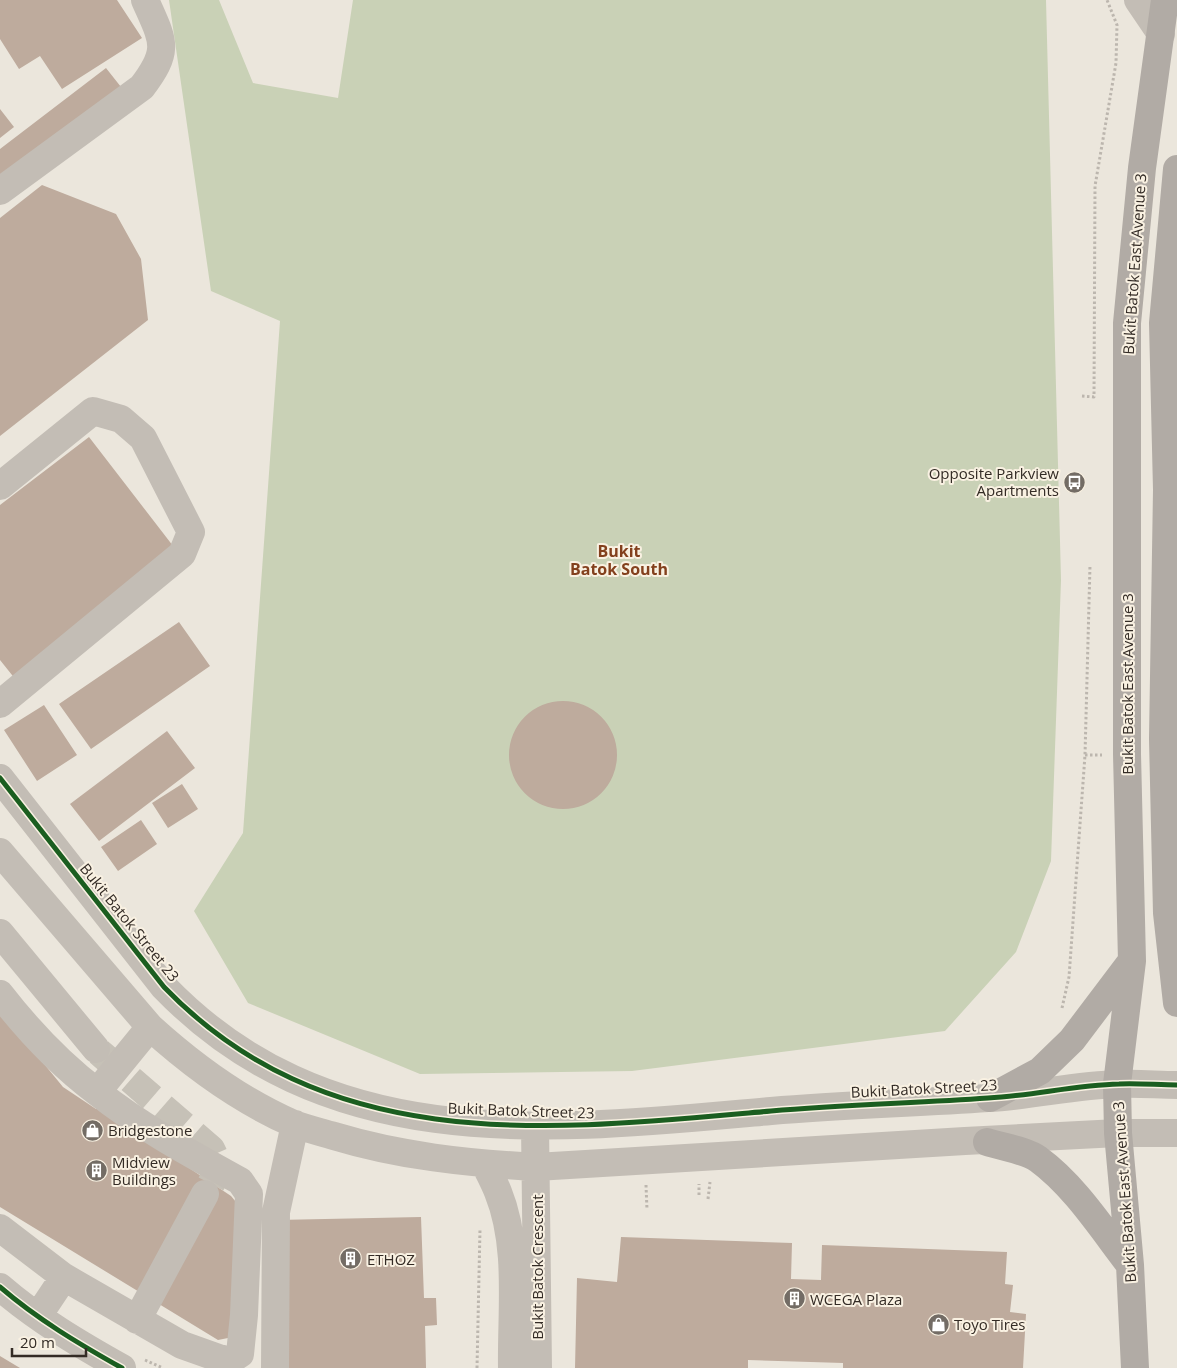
<svg xmlns="http://www.w3.org/2000/svg" width="1177" height="1368" font-family="'Open Sans',sans-serif">
  <style>
    .green { fill: #c9d1b6 }
    .building { fill: #beab9d }
    .lines { fill: none; stroke-linecap: round; stroke-linejoin: round }
    .minor-tunnel { stroke: #c6c1b7; stroke-width: 28; stroke-dasharray: 28 14; stroke-linecap: butt }
    .path { stroke: #bcb6ae; stroke-width: 3; stroke-dasharray: 2.5 2.5; stroke-linecap: butt }
    .minor { stroke: #c3bdb5; stroke-width: 28 }
    .major { stroke: #b1aba5; stroke-width: 28 }
    .cycleway-casing { stroke: #f9f1e2; stroke-width: 8 }
    .cycleway { stroke: #1b5e20; stroke-width: 5 }
    .labels { text-anchor: middle; dominant-baseline: central; stroke-width: 4; stroke-linejoin: round; paint-order: stroke }
    .street-label { font-size: 15px; fill: #332b25; stroke: #f9f1e2 }
    .poi-label { font-size: 15px; fill: #332b25; stroke: #f9f1e2; text-anchor: start }
    .neighbourhood-label { font-size: 16px; font-weight: bold; fill: #83401d; stroke: #f9f1e2 }
  </style>
  <rect width="100%" height="100%" fill="#ebe6dc"/>
  <path class="green" d="M 169,0 L 219,0 L 253,83 L 338,98 L 353,0 L 1046,0 L 1061,580 L 1051,861 L 1016,952 L 945,1031 L 632,1071 L 420,1074 L 248,1003 L 194,911 L 243,833 L 280,321 L 211,291 Z"/>
  <path class="building" d="M 0,0 L 117,0 L 142,38 L 62,89 L 40,56 L 19,69 L 0,39 Z
    M 106,68 L 121,87 L 0,179 L 0,149 Z
    M 0,109 L 14,127 L 0,138 Z
    M 42,185 L 116,214 L 141,259 L 148,320 L 0,436 L 0,218 Z
    M 89,437 L 180,555 L 16,680 L 0,660 L 0,505 Z
    M 179,622 L 210,666 L 91,749 L 59,704 Z
    M509 755a54 54 0 1 1 108 0a54 54 0 1 1-108 0Z
    M 44,705 L 77,755 L 37,781 L 4,730 Z
    M 167,731 L 195,768 L 99,841 L 70,804 Z
    M 182,784 L 198,809 L 168,828 L 152,803 Z
    M 141,820 L 157,844 L 118,871 L 101,847 Z
    M 0,1010 L 63,1087 L 96,1109 L 98,1107 L 231,1196 L 236,1202 L 233,1337 L 218,1340 L 0,1207 Z
    M 421,1217 L 424,1298 L 436,1298 L 437,1325 L 425,1326 L 426,1368 L 282,1368 L 277,1220 Z
    M 621,1237 L 792,1243 L 791,1279 L 821,1280 L 822,1245 L 1007,1252 L 1005,1284 L 1013,1285 L 1010,1312 L 1026,1314 L 1023,1368 L 843,1368 L 843,1363 L 748,1360 L 748,1368 L 575,1368 L 577,1278 L 617,1282 Z
    M 0,1356 L 20,1368 L 0,1368 Z"/>
  <g class="lines">
    <path class="minor-tunnel" d="M 99,1052 L 211,1149 C 218,1163 219,1169 211,1184"/>
    <path class="path" d="M 1082,396 L 1094,397 L 1095,186 L 1116,63 L 1117,25 L 1107,0
      M 1085,755 L 1102,755
      M 1062,1008 L 1069,977 L 1085,755 L 1090,565
      M 646,1185 L 647,1210
      M 699,1195 L 699,1184
      M 708,1199 L 710,1182
      M 145,1360 L 163,1368
      M 477,1368 L 480,1229"/>
    <path class="minor" d="M 1138,0 L 1161,34
      M 0,191 L 142,87 C 171,49 163,41 145,0
      M 0,486 L 93,411 L 121,419 L 143,438 L 191,532 L 182,554 L 0,704
      M 0,778 L 164,987 C 330,1159 556,1130 771,1111 C 843,1105 915,1103 988,1098 C 1031,1096 1075,1085 1119,1084 C 1138,1083 1158,1085 1177,1085
      M 0,852 L 150,1027 C 193,1066 241,1101 294,1124 C 307,1129 321,1132 334,1136 C 400,1156 467,1163 536,1167 L 965,1141 L 1118,1133 L 1177,1133
      M 0,933 L 96,1049
      M 0,994 C 28,1030 61,1065 97,1092 C 141,1127 191,1154 240,1181 L 249,1194 L 244,1315 L 240,1354 L 232,1359 L 224,1360 L 182,1345 L 64,1277 L 0,1228
      M 97,1092 L 150,1027
      M 535,1126 L 538,1368
      M 485,1164 C 489,1173 494,1182 498,1192 C 520,1246 511,1311 512,1368
      M 0,1287 C 37,1319 79,1344 122,1368
      M 38,1316 L 64,1277
      M 137,1320 L 205,1194
      M 275,1368 L 276,1212 L 295,1124"/>
    <path class="major" d="M 1177,169 L 1163,323 L 1167,490 L 1163,739 L 1167,913 L 1177,1003
      M 990,1098 L 1040,1071 L 1072,1040 L 1131,962
      M 987,1142 C 1002,1147 1025,1150 1038,1159 C 1075,1186 1102,1229 1130,1265
      M 1135,1368 L 1130,1265 L 1118,1133 L 1117,1084 L 1132,961 L 1127,754 L 1127,323 L 1142,168 L 1165,0"/>
    <defs>
      <path id="cycleway" d="M 0,778 L 164,987 C 330,1159 556,1130 771,1111 C 843,1105 915,1103 988,1098 C 1031,1096 1075,1085 1119,1084 C 1138,1083 1158,1085 1177,1085
        M 0,1287 C 37,1319 79,1344 122,1368"/>
    </defs>
    <use href="#cycleway" class="cycleway-casing"/>
    <use href="#cycleway" class="cycleway"/>
  </g>
  <defs>
    <symbol id="bus-disc" viewBox="-11 -11 22 22"><circle r="9.5" fill="#736c65" stroke="#f9f1e2"/><path d="M-5-6H5V4H4V6H2V4H-2V6H-4V4H-5ZM-3.5-4V0h7V-4ZM-3.5 1.2v1.5H-2V1.2ZM2 1.2v1.5H3.5V1.2Z" fill="#fff"/></symbol>
    <symbol id="shop-disc" viewBox="-11 -11 22 22"><circle r="9.5" fill="#736c65" stroke="#f9f1e2"/><path d="M-5-2.5h2.3a2.7 3.5 0 0 1 5.4 0H5L5.5 6h-11ZM-1.5-2.5h3a1.5 2.3 0 0 0-3 0Z" fill="#fff"/></symbol>
    <symbol id="building-disc" viewBox="-11 -11 22 22"><circle r="9.5" fill="#736c65" stroke="#f9f1e2"/><path d="M-4-6H4V6H1V3H-1V6H-4ZM-2.5-4.3h1.7v1.8h-1.7ZM.8-4.3h1.7v1.8H.8ZM-2.5-1h1.7V.8h-1.7ZM.8-1h1.7V.8H.8Z" fill="#fff"/></symbol>
  </defs>
  <g fill-rule="evenodd">
    <use href="#bus-disc" x="1062" y="470" width="25" height="25"/>
    <use href="#shop-disc" x="80" y="1118" width="25" height="25"/>
    <use href="#building-disc" x="84" y="1158" width="25" height="25"/>
    <use href="#building-disc" x="338" y="1246" width="25" height="25"/>
    <use href="#building-disc" x="782" y="1286" width="25" height="25"/>
    <use href="#shop-disc" x="926" y="1312" width="25" height="25"/>
  </g>
  <g class="labels">
    <g class="street-label">
      <text transform="translate(1134 264) rotate(-86)">Bukit Batok East Avenue 3</text>
      <text transform="translate(1127 684) rotate(-90)">Bukit Batok East Avenue 3</text>
      <text transform="translate(130 922) rotate(51)">Bukit Batok Street 23</text>
      <text transform="translate(924 1088) rotate(-3)">Bukit Batok Street 23</text>
      <text transform="translate(521 1110) rotate(2)">Bukit Batok Street 23</text>
      <text transform="translate(1124 1192) rotate(-94)">Bukit Batok East Avenue 3</text>
      <text transform="translate(537 1267) rotate(-90)">Bukit Batok Crescent</text>
    </g>
    <g class="poi-label">
      <text x="1059" y="473" text-anchor="end">Opposite Parkview<tspan x="1059" dy="17">Apartments</tspan></text>
      <text x="108" y="1130">Bridgestone</text>
      <text x="112" y="1162">Midview<tspan x="112" dy="17">Buildings</tspan></text>
      <text x="367" y="1259">ETHOZ</text>
      <text x="810" y="1299">WCEGA Plaza</text>
      <text x="954" y="1324">Toyo Tires</text>
    </g>
    <g class="neighbourhood-label">
      <text x="619" y="551">Bukit<tspan x="619" dy="18">Batok South</tspan></text>
    </g>
  </g>
  <path d="M12 1348v8h74v-8" fill="none" stroke="#332b25" stroke-width="2.5"/>
  <text x="20" y="1348" font-size="15" fill="#332b25" stroke="#f9f1e2" stroke-width="4" paint-order="stroke">20 m</text>
</svg>
